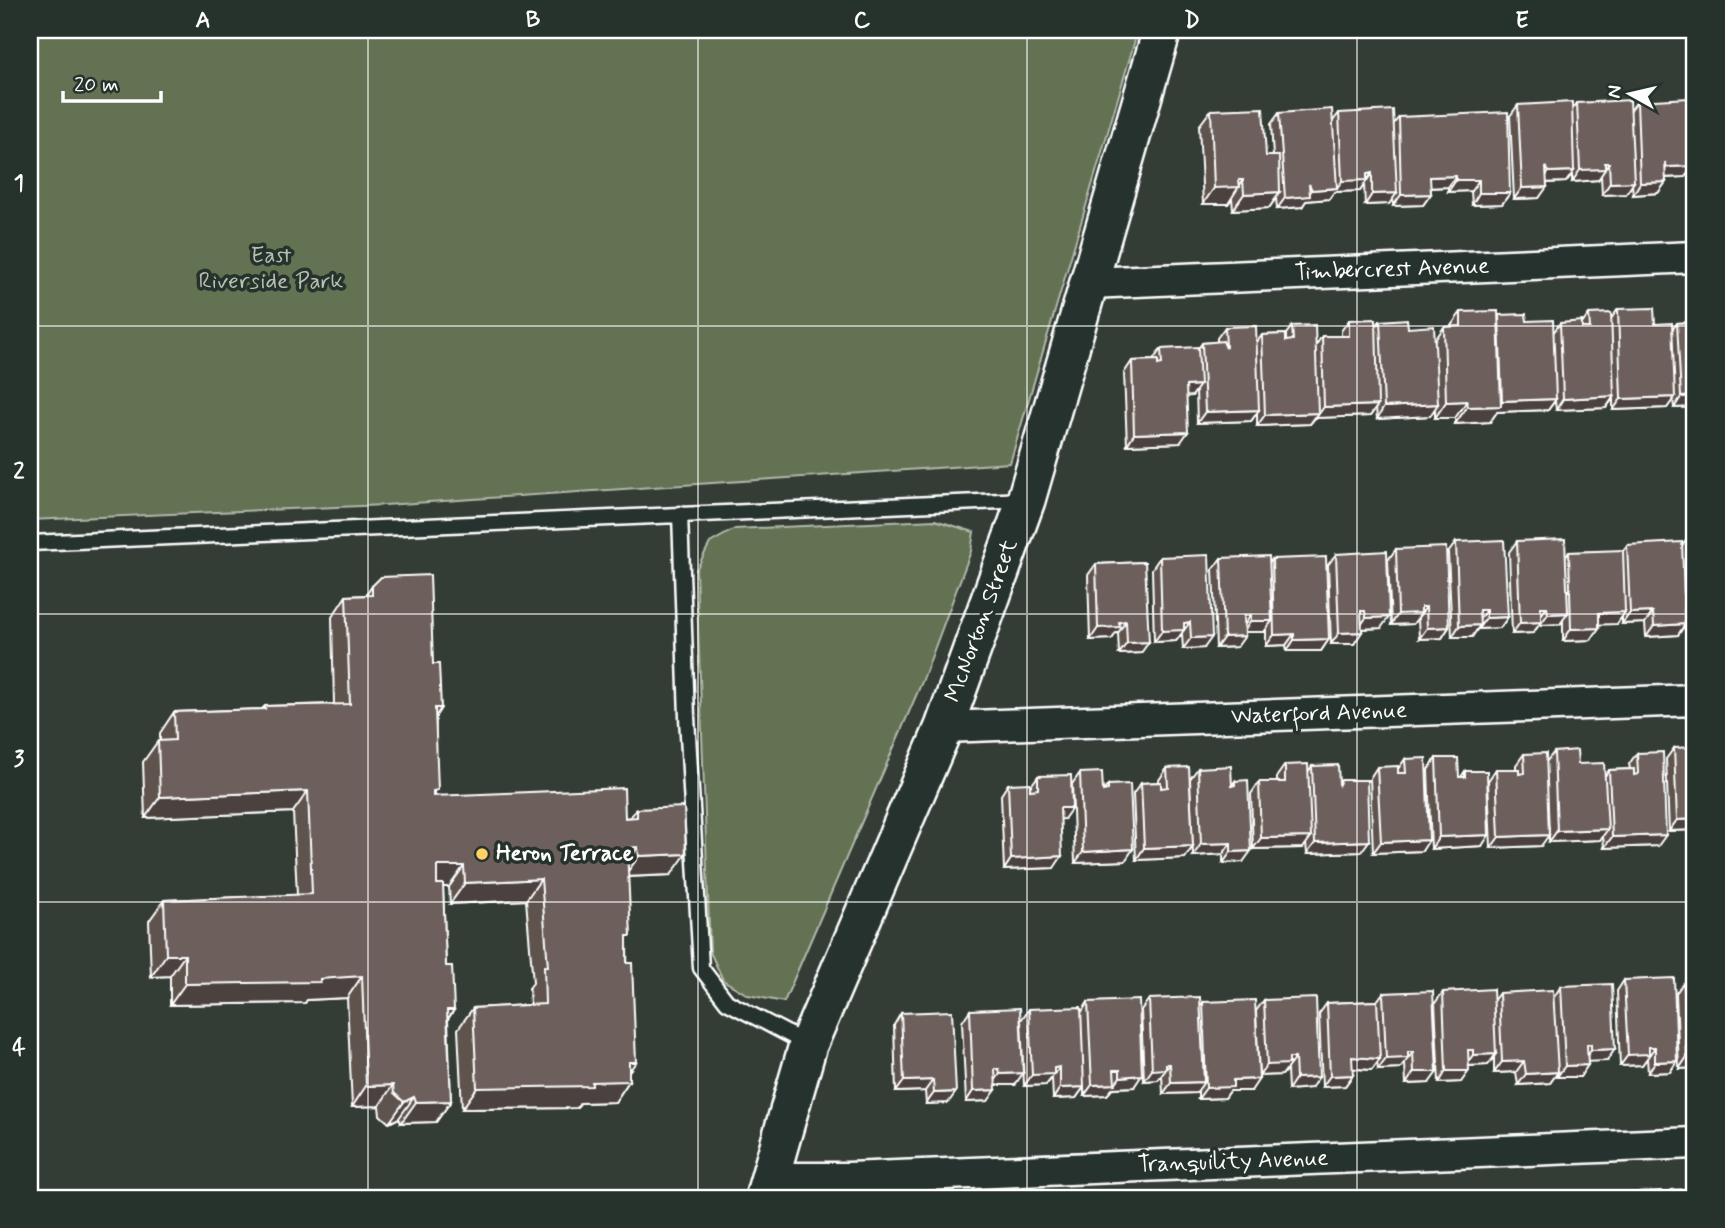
<svg xmlns="http://www.w3.org/2000/svg" width="1725" height="1228" font-family="Mynerve,sans-serif">
  <style>
    .green { fill: #647253; stroke: #b2b8a9; stroke-width: 2 }
    .lines { fill: none; stroke-linecap: round; stroke-linejoin: round }
    .service-casing { stroke: #fff; stroke-width: 19 }
    .minor-casing { stroke: #fff; stroke-width: 35 }
    .tertiary-casing { stroke: #fff; stroke-width: 42 }
    .service { stroke: #26332d; stroke-width: 14 }
    .minor { stroke: #26332d; stroke-width: 30 }
    .tertiary { stroke: #26332d; stroke-width: 37 }
    .wall { fill: #5e534e; stroke: #fff; stroke-width: 2 }
    .shaded-wall { fill: #4c4340; stroke: #fff; stroke-width: 2 }
    .building { fill: #6d605b; stroke: #fff; stroke-width: 2 }
    .grid { fill: none; stroke: #fff; stroke-width: 2; stroke-opacity: 0.55 }
    .poi-dot { fill: #ffd166; stroke: #26332d; stroke-width: 2.5 }
    .labels { text-anchor: middle; dominant-baseline: central; stroke-width: 7; stroke-linejoin: round; paint-order: stroke }
    .park-label { font-size: 23px; fill: #b9c0b2; stroke: #26332d }
    .street-label { font-size: 23px; fill: #fff; stroke: #26332d }
    .poi-label { font-size: 23px; font-weight: bold; fill: #fff; stroke: #26332d; text-anchor: start }
    .neatline { fill: none; stroke: #fff; stroke-width: 2.5 }
    .grid-label { font-size: 23px; text-anchor: middle; font-weight: bold; fill: #fff }
  </style>
  <rect width="100%" height="100%" fill="#343c36"/>
  <filter id="ink" filterUnits="userSpaceOnUse"><feTurbulence type="fractalNoise" baseFrequency=".0143" numOctaves="2"/><feDisplacementMap in="SourceGraphic" scale="14" xChannelSelector="R" yChannelSelector="G"/><feConvolveMatrix kernelMatrix="1 2 1 2 8 2 1 2 1" color-interpolation-filters="sRGB"/></filter>
  <g filter="url(#ink)">
    <path class="green" d="M 30,30 L 1138,30 L 1010,463 L 385,505 L 30,520 Z
      M 935,520 L 974,532 L 971,551 L 922,682 L 784,1002 L 748,995 L 723,980 L 710,952 L 696,570 L 710,543 L 735,529 Z"/>
    <g class="lines">
      <defs>
        <path id="service" d="M 680,514 L 687,717 L 701,968 L 727,1002 L 807,1044
          M 30,543 L 1025,500"/>
        <path id="minor" d="M 1089,283 L 1695,257
          M 944,727 L 1695,700
          M 770,1178 L 848,1178 L 1695,1143"/>
        <path id="tertiary" d="M 764,1198 L 808,1045 L 944,727 L 1026,500 L 1162,30"/>
      </defs>
      <use href="#service" class="service-casing"/>
      <use href="#minor" class="minor-casing"/>
      <use href="#tertiary" class="tertiary-casing"/>
      <use href="#service" class="service"/>
      <use href="#minor" class="minor"/>
      <use href="#tertiary" class="tertiary"/>
    </g>
    <path class="wall" d="M 1695,98 L 1695,177 L 1691,177 L 1690,169 L 1685,177 L 1666,178 L 1666,182 L 1658,193 L 1633,195 L 1632,185 L 1626,194 L 1602,195 L 1601,175 L 1598,180 L 1572,182 L 1572,174 L 1566,182 L 1547,183 L 1539,198 L 1514,199 L 1510,116 L 1518,105 L 1572,110 L 1577,103 L 1631,110 L 1637,101 L 1690,106 Z
      M 1211,110 L 1266,156 L 1273,156 L 1271,124 L 1279,113 L 1333,121 L 1339,113 L 1393,125 L 1399,117 L 1510,193 L 1502,204 L 1472,205 L 1471,191 L 1448,192 L 1448,187 L 1431,188 L 1431,194 L 1423,205 L 1393,206 L 1393,199 L 1389,204 L 1365,205 L 1364,185 L 1360,191 L 1334,192 L 1329,199 L 1306,201 L 1302,207 L 1277,209 L 1276,198 L 1269,208 L 1233,210 L 1232,198 L 1228,204 L 1203,204 L 1199,126 Z
      M 1695,307 L 1695,407 L 1674,408 L 1673,399 L 1667,408 L 1613,410 L 1613,399 L 1606,408 L 1556,410 L 1555,401 L 1548,410 L 1497,412 L 1490,422 L 1455,424 L 1455,418 L 1435,418 L 1435,410 L 1430,416 L 1377,419 L 1376,408 L 1370,416 L 1316,418 L 1316,417 L 1310,424 L 1257,426 L 1257,413 L 1251,421 L 1197,423 L 1196,390 L 1192,396 L 1186,396 L 1180,443 L 1127,445 L 1124,373 L 1132,361 L 1153,360 L 1161,349 L 1198,349 L 1202,343 L 1217,342 L 1217,338 L 1225,327 L 1257,342 L 1262,335 L 1286,334 L 1292,326 L 1316,345 L 1322,336 L 1341,336 L 1341,331 L 1349,320 L 1376,326 L 1380,321 L 1408,328 L 1435,340 L 1444,327 L 1450,327 L 1461,312 L 1498,316 L 1527,321 L 1553,333 L 1560,323 L 1582,324 L 1589,314 L 1611,319 L 1618,309 L 1672,330 L 1677,323 L 1688,322 L 1688,318 Z
      M 1690,535 L 1695,627 L 1685,628 L 1685,625 L 1678,635 L 1646,637 L 1645,623 L 1622,624 L 1622,616 L 1617,624 L 1599,624 L 1591,640 L 1563,641 L 1563,621 L 1560,624 L 1540,625 L 1540,624 L 1533,633 L 1512,634 L 1509,552 L 1517,541 L 1566,556 L 1569,552 L 1623,551 L 1627,545 L 1682,546 Z
      M 1456,542 L 1508,617 L 1500,628 L 1478,629 L 1478,628 L 1472,637 L 1452,637 L 1448,553 Z
      M 1396,549 L 1449,627 L 1442,638 L 1419,639 L 1418,618 L 1413,624 L 1391,625 L 1388,560 Z
      M 1336,554 L 1381,628 L 1362,629 L 1354,644 L 1331,644 L 1328,565 Z
      M 1160,557 L 1204,648 L 1183,649 L 1182,634 L 1176,641 L 1154,642 L 1152,569 Z
      M 1221,558 L 1270,562 L 1272,559 L 1329,639 L 1321,651 L 1287,651 L 1286,645 L 1266,646 L 1266,630 L 1264,632 L 1245,632 L 1237,647 L 1216,648 L 1213,569 Z
      M 1145,562 L 1141,653 L 1119,654 L 1118,633 L 1116,633 L 1112,639 L 1090,640 L 1088,575 L 1096,564 Z
      M 372,586 L 433,664 L 441,708 L 436,716 L 434,795 L 625,818 L 630,817 L 637,809 L 671,875 L 628,877 L 627,941 L 629,1081 L 615,1102 L 580,1103 L 577,1108 L 462,1109 L 458,1029 L 473,1008 L 530,1005 L 529,988 L 533,983 L 526,900 L 450,904 L 449,887 L 443,887 L 446,966 L 454,1010 L 448,1019 L 451,1101 L 436,1122 L 401,1123 L 399,1118 L 389,1123 L 380,1115 L 379,1106 L 352,1107 L 347,998 L 307,1000 L 305,1003 L 170,1005 L 170,976 L 151,977 L 149,921 L 164,900 L 297,895 L 293,812 L 145,818 L 143,762 L 158,741 L 160,741 L 160,733 L 174,712 L 262,709 L 265,706 L 334,704 L 332,617 L 346,596 L 366,595 Z
      M 1674,748 L 1695,830 L 1669,831 L 1666,759 Z
      M 1554,752 L 1578,764 L 1605,776 L 1609,770 L 1630,769 L 1629,764 L 1637,753 L 1658,846 L 1604,848 L 1603,835 L 1600,840 L 1549,842 L 1549,826 L 1541,846 L 1491,848 L 1488,781 L 1496,769 L 1516,769 L 1516,765 L 1524,754 L 1546,762 Z
      M 1436,758 L 1459,777 L 1461,777 L 1465,771 L 1482,846 L 1431,849 L 1428,770 Z
      M 1405,759 L 1422,851 L 1373,853 L 1370,778 L 1377,767 L 1398,769 Z
      M 1285,765 L 1308,772 L 1312,766 L 1339,784 L 1361,852 L 1307,854 L 1306,843 L 1303,848 L 1253,849 L 1251,794 L 1259,782 L 1277,782 L 1277,776 Z
      M 1167,768 L 1193,846 L 1185,858 L 1136,860 L 1133,794 L 1141,783 L 1159,782 L 1159,780 Z
      M 1198,768 L 1232,785 L 1235,781 L 1243,862 L 1223,863 L 1223,854 L 1193,856 L 1190,779 Z
      M 1080,773 L 1103,791 L 1104,790 L 1108,785 L 1125,861 L 1075,863 L 1072,784 Z
      M 1038,776 L 1064,819 L 1060,819 L 1054,868 L 1004,870 L 1001,795 L 1008,784 L 1030,787 Z
      M 1624,980 L 1677,1061 L 1670,1072 L 1648,1073 L 1647,1058 L 1642,1065 L 1620,1066 L 1617,991 Z
      M 1684,982 L 1695,1068 L 1679,1069 L 1676,993 Z
      M 1561,986 L 1607,1061 L 1588,1061 L 1580,1077 L 1557,1077 L 1557,1073 L 1550,1083 L 1518,1085 L 1516,1072 L 1494,1073 L 1494,1057 L 1488,1065 L 1469,1066 L 1461,1082 L 1439,1083 L 1435,1003 L 1443,992 L 1493,1001 L 1499,993 L 1554,997 Z
      M 1383,993 L 1429,1083 L 1406,1084 L 1405,1063 L 1400,1069 L 1378,1070 L 1377,1062 L 1372,1070 L 1353,1069 L 1353,1075 L 1345,1086 L 1322,1087 L 1319,1014 L 1327,1003 L 1377,1001 Z
      M 1149,999 L 1200,1006 L 1203,1002 L 1251,1091 L 1230,1091 L 1225,1098 L 1198,1099 L 1198,1090 L 1196,1093 L 1163,1094 L 1162,1075 L 1158,1080 L 1144,1081 L 1141,1010 Z
      M 1264,1000 L 1311,1088 L 1288,1090 L 1287,1069 L 1282,1075 L 1259,1076 L 1256,1011 Z
      M 1088,1002 L 1134,1087 L 1113,1088 L 1107,1095 L 1084,1096 L 1084,1087 L 1076,1098 L 1053,1099 L 1052,1078 L 1046,1085 L 1024,1086 L 1021,1020 L 1029,1009 L 1081,1013 Z
      M 970,1010 L 1015,1085 L 996,1085 L 988,1101 L 966,1102 L 962,1022 Z
      M 901,1013 L 948,1103 L 926,1104 L 925,1091 L 896,1092 L 894,1025 Z
      M 1671,1190 L 1693,1198 L 1665,1198 Z"/>
    <path class="shaded-wall" d="M 1605,163 L 1609,163 L 1598,180 L 1572,182 L 1580,170 Z
      M 1693,166 L 1685,177 L 1659,178 L 1667,167 Z
      M 1574,171 L 1566,182 L 1541,183 L 1549,172 Z
      M 1372,173 L 1360,191 L 1334,192 L 1329,199 L 1306,201 L 1302,207 L 1277,209 L 1285,198 L 1307,196 L 1312,190 L 1337,188 L 1342,181 L 1367,174 Z
      M 1456,176 L 1448,187 L 1423,188 L 1430,177 Z
      M 1239,180 L 1243,180 L 1228,204 L 1203,204 L 1214,188 Z
      M 1456,180 L 1479,180 L 1471,191 L 1448,192 Z
      M 1634,182 L 1626,194 L 1602,195 L 1610,183 Z
      M 1666,182 L 1658,193 L 1633,195 L 1640,183 Z
      M 1547,187 L 1539,198 L 1514,199 L 1522,188 Z
      M 1280,192 L 1269,208 L 1233,210 L 1244,194 Z
      M 1397,193 L 1389,204 L 1365,205 L 1372,194 Z
      M 1479,193 L 1510,193 L 1502,204 L 1472,205 Z
      M 1431,194 L 1423,205 L 1393,206 L 1401,195 Z
      M 1200,385 L 1192,396 L 1178,397 L 1186,386 Z
      M 1614,396 L 1606,408 L 1556,410 L 1563,399 Z
      M 1695,396 L 1695,407 L 1674,408 L 1681,397 Z
      M 1675,397 L 1667,408 L 1613,410 L 1621,399 Z
      M 1556,399 L 1548,410 L 1497,412 L 1490,422 L 1455,424 L 1467,407 L 1499,406 L 1502,401 Z
      M 1467,401 L 1455,418 L 1435,418 L 1446,402 Z
      M 1438,404 L 1430,416 L 1377,419 L 1384,407 Z
      M 1378,405 L 1370,416 L 1316,418 L 1324,407 Z
      M 1259,410 L 1251,421 L 1197,423 L 1205,412 Z
      M 1318,413 L 1310,424 L 1257,426 L 1265,415 Z
      M 1188,432 L 1180,443 L 1127,445 L 1134,434 Z
      M 1421,607 L 1426,607 L 1413,624 L 1391,625 L 1398,614 Z
      M 1541,607 L 1547,607 L 1539,618 Z
      M 1479,610 L 1486,610 L 1478,621 Z
      M 1625,612 L 1617,624 L 1591,625 L 1599,613 Z
      M 1653,612 L 1645,623 L 1622,624 L 1630,613 Z
      M 1568,613 L 1560,624 L 1540,625 L 1548,614 Z
      M 1251,615 L 1243,627 L 1244,616 Z
      M 1389,617 L 1381,628 L 1358,629 L 1366,618 Z
      M 1508,617 L 1500,628 L 1478,629 L 1486,618 Z
      M 1693,617 L 1695,617 L 1695,627 L 1685,628 Z
      M 1126,621 L 1118,633 L 1116,633 L 1112,639 L 1090,640 L 1098,628 L 1119,622 Z
      M 1251,621 L 1272,621 L 1264,632 L 1243,632 Z
      M 1190,622 L 1176,641 L 1154,642 L 1162,631 L 1184,623 Z
      M 1541,622 L 1533,633 L 1512,634 L 1520,623 Z
      M 1685,624 L 1678,635 L 1646,637 L 1654,626 Z
      M 1480,625 L 1472,637 L 1452,637 L 1459,626 Z
      M 1449,627 L 1442,638 L 1419,639 L 1427,628 Z
      M 1599,628 L 1591,640 L 1563,641 L 1571,629 Z
      M 1362,632 L 1354,644 L 1331,644 L 1339,633 Z
      M 1294,634 L 1286,645 L 1266,646 L 1274,635 Z
      M 1245,636 L 1237,647 L 1216,648 L 1224,637 Z
      M 1212,637 L 1204,648 L 1183,649 L 1191,638 Z
      M 1329,639 L 1321,651 L 1287,651 L 1294,640 Z
      M 1149,642 L 1141,653 L 1119,654 L 1127,643 Z
      M 308,791 L 293,812 L 145,818 L 160,797 Z
      M 1060,808 L 1072,808 L 1064,819 L 1052,820 Z
      M 1695,819 L 1695,830 L 1669,831 L 1677,820 Z
      M 1608,829 L 1600,840 L 1549,842 L 1557,831 Z
      M 1489,835 L 1482,846 L 1431,849 L 1439,837 Z
      M 1549,835 L 1541,846 L 1491,848 L 1499,837 Z
      M 1666,835 L 1658,846 L 1604,848 L 1612,837 Z
      M 1311,837 L 1303,848 L 1253,849 L 1261,838 Z
      M 1429,840 L 1422,851 L 1373,853 L 1381,842 Z
      M 1369,841 L 1361,852 L 1307,854 L 1315,843 Z
      M 1231,843 L 1223,854 L 1193,856 L 1201,844 Z
      M 1193,846 L 1185,858 L 1136,860 L 1144,848 Z
      M 638,847 L 623,869 L 627,848 Z
      M 1133,849 L 1125,861 L 1075,863 L 1083,852 Z
      M 1251,851 L 1243,862 L 1223,863 L 1231,852 Z
      M 686,854 L 671,875 L 624,877 L 639,856 Z
      M 1062,856 L 1054,868 L 1004,870 L 1011,859 Z
      M 437,866 L 464,866 L 449,887 L 422,887 Z
      M 541,879 L 526,900 L 450,904 L 465,883 Z
      M 166,955 L 185,955 L 170,976 L 151,977 Z
      M 362,976 L 347,998 L 307,1000 L 305,1003 L 170,1005 L 185,984 Z
      M 447,1010 L 454,1010 L 439,1031 Z
      M 1649,1047 L 1655,1047 L 1642,1065 L 1620,1066 L 1628,1055 Z
      M 1615,1049 L 1607,1061 L 1583,1062 L 1591,1050 Z
      M 1408,1052 L 1413,1052 L 1400,1069 L 1378,1070 L 1386,1059 Z
      M 1496,1054 L 1488,1065 L 1465,1066 L 1473,1055 Z
      M 1352,1057 L 1380,1059 L 1372,1070 L 1344,1068 Z
      M 1687,1057 L 1695,1057 L 1695,1068 L 1679,1069 Z
      M 1289,1058 L 1295,1058 L 1282,1075 L 1259,1076 L 1267,1065 Z
      M 1524,1061 L 1516,1072 L 1494,1073 L 1502,1062 Z
      M 1677,1061 L 1670,1072 L 1648,1073 L 1655,1062 Z
      M 629,1062 L 636,1062 L 622,1081 L 629,1081 L 615,1102 L 580,1103 L 577,1108 L 462,1109 L 477,1088 Z
      M 1166,1064 L 1170,1064 L 1158,1080 L 1144,1081 L 1152,1070 Z
      M 1588,1065 L 1580,1077 L 1557,1077 L 1565,1066 Z
      M 1060,1067 L 1046,1085 L 1024,1086 L 1032,1075 L 1054,1068 Z
      M 1446,1071 L 1469,1071 L 1461,1082 L 1439,1083 Z
      M 1414,1072 L 1437,1072 L 1429,1083 L 1406,1084 Z
      M 1558,1072 L 1550,1083 L 1518,1085 L 1526,1074 Z
      M 1023,1073 L 1015,1085 L 992,1085 L 1000,1074 Z
      M 1142,1075 L 1134,1087 L 1113,1088 L 1107,1095 L 1084,1096 L 1092,1085 L 1115,1084 L 1120,1077 Z
      M 1353,1075 L 1345,1086 L 1322,1087 L 1330,1076 Z
      M 1319,1077 L 1311,1088 L 1288,1090 L 1296,1078 Z
      M 1259,1079 L 1251,1091 L 1230,1091 L 1225,1098 L 1198,1099 L 1206,1088 L 1233,1080 Z
      M 933,1080 L 925,1091 L 896,1092 L 904,1081 Z
      M 1204,1082 L 1196,1093 L 1163,1094 L 1171,1083 Z
      M 393,1085 L 379,1106 L 352,1107 L 366,1086 Z
      M 1084,1087 L 1076,1098 L 1053,1099 L 1060,1088 Z
      M 996,1090 L 988,1101 L 966,1102 L 973,1091 Z
      M 956,1092 L 948,1103 L 926,1104 L 934,1093 Z
      M 414,1097 L 399,1118 L 389,1123 L 404,1102 Z
      M 451,1101 L 436,1122 L 401,1123 L 416,1102 Z"/>
    <path class="building" d="M 1689,98 L 1693,166 L 1667,167 L 1665,162 L 1666,182 L 1640,183 L 1637,101 Z
      M 1630,100 L 1634,182 L 1610,183 L 1609,163 L 1605,163 L 1605,169 L 1580,170 L 1577,103 Z
      M 1572,102 L 1574,171 L 1549,172 L 1546,167 L 1547,187 L 1522,188 L 1518,105 Z
      M 1263,108 L 1266,156 L 1279,156 L 1280,192 L 1244,194 L 1243,180 L 1239,180 L 1240,187 L 1214,188 L 1211,110 Z
      M 1332,109 L 1337,188 L 1312,190 L 1309,184 L 1310,196 L 1285,198 L 1279,113 Z
      M 1393,110 L 1397,193 L 1372,194 L 1372,173 L 1367,174 L 1367,180 L 1342,181 L 1339,113 Z
      M 1508,112 L 1510,193 L 1479,193 L 1479,180 L 1456,180 L 1456,176 L 1430,177 L 1431,194 L 1401,195 L 1399,117 Z
      M 1654,308 L 1655,324 L 1672,323 L 1675,397 L 1621,399 L 1618,309 Z
      M 1498,311 L 1501,406 L 1467,407 L 1467,401 L 1446,402 L 1444,327 L 1461,326 L 1461,312 Z
      M 1611,313 L 1614,396 L 1563,399 L 1560,323 L 1582,321 L 1582,328 L 1590,328 L 1589,314 Z
      M 1526,314 L 1527,321 L 1553,320 L 1556,399 L 1502,401 L 1499,315 Z
      M 1376,319 L 1378,405 L 1324,407 L 1322,336 L 1349,336 L 1349,320 Z
      M 1407,319 L 1408,328 L 1434,326 L 1438,404 L 1384,407 L 1380,321 Z
      M 1694,322 L 1695,324 L 1695,396 L 1681,397 L 1677,323 Z
      M 1315,325 L 1318,413 L 1265,415 L 1262,335 L 1286,334 L 1286,341 L 1293,340 L 1292,326 Z
      M 1256,326 L 1259,410 L 1205,412 L 1202,343 L 1223,341 L 1226,348 L 1225,327 Z
      M 1198,347 L 1200,385 L 1186,386 L 1188,432 L 1134,434 L 1132,361 L 1158,360 L 1158,365 L 1162,364 L 1161,349 Z
      M 1690,535 L 1695,535 L 1695,617 L 1693,617 Z
      M 1565,539 L 1568,613 L 1548,614 L 1547,607 L 1541,607 L 1541,622 L 1520,623 L 1517,541 Z
      M 1504,540 L 1508,617 L 1486,618 L 1486,610 L 1479,610 L 1480,625 L 1459,626 L 1456,542 Z
      M 1682,542 L 1685,624 L 1654,626 L 1653,612 L 1630,613 L 1627,545 Z
      M 1446,547 L 1449,627 L 1427,628 L 1426,607 L 1421,607 L 1421,613 L 1398,614 L 1396,549 Z
      M 1623,550 L 1625,612 L 1599,613 L 1599,628 L 1571,629 L 1569,552 Z
      M 1387,551 L 1389,617 L 1366,618 L 1365,611 L 1361,611 L 1362,632 L 1339,633 L 1336,554 Z
      M 1209,555 L 1212,637 L 1191,638 L 1190,622 L 1184,623 L 1184,630 L 1162,631 L 1160,557 Z
      M 1269,556 L 1272,621 L 1251,621 L 1251,615 L 1244,616 L 1245,636 L 1224,637 L 1221,558 Z
      M 1326,557 L 1329,639 L 1294,640 L 1294,634 L 1274,635 L 1272,559 Z
      M 1145,562 L 1149,642 L 1127,643 L 1126,621 L 1119,622 L 1120,627 L 1098,628 L 1096,564 Z
      M 430,575 L 433,664 L 439,664 L 441,708 L 435,708 L 438,790 L 433,791 L 433,796 L 624,788 L 625,818 L 637,817 L 637,809 L 684,807 L 686,854 L 639,856 L 638,847 L 627,848 L 631,936 L 627,936 L 627,963 L 632,963 L 636,1062 L 629,1062 L 629,1081 L 592,1082 L 592,1086 L 477,1088 L 473,1008 L 545,1004 L 544,966 L 548,967 L 541,879 L 465,883 L 464,866 L 437,866 L 437,884 L 443,884 L 446,966 L 452,966 L 454,1010 L 447,1010 L 451,1101 L 416,1102 L 414,1097 L 404,1102 L 394,1093 L 393,1085 L 366,1086 L 362,976 L 320,979 L 320,982 L 185,984 L 185,955 L 166,955 L 164,900 L 312,894 L 308,791 L 160,797 L 158,741 L 175,740 L 174,712 L 265,709 L 265,706 L 350,704 L 346,596 L 372,595 L 372,586 L 381,577 Z
      M 1695,747 L 1695,819 L 1677,820 L 1674,748 Z
      M 1577,750 L 1578,764 L 1604,763 L 1608,829 L 1557,831 L 1554,752 Z
      M 1663,752 L 1666,835 L 1612,837 L 1609,770 L 1634,769 L 1634,775 L 1638,774 L 1637,753 Z
      M 1546,753 L 1549,835 L 1499,837 L 1496,769 L 1519,769 L 1519,774 L 1525,773 L 1524,754 Z
      M 1426,758 L 1429,840 L 1381,842 L 1377,767 L 1398,766 L 1398,773 L 1406,773 L 1405,759 Z
      M 1436,758 L 1458,758 L 1459,777 L 1465,777 L 1465,771 L 1487,771 L 1489,835 L 1439,837 Z
      M 1308,764 L 1311,837 L 1261,838 L 1259,782 L 1285,782 L 1285,765 Z
      M 1338,765 L 1339,784 L 1341,780 L 1367,780 L 1369,841 L 1315,843 L 1312,766 Z
      M 1231,766 L 1232,786 L 1235,785 L 1235,781 L 1248,780 L 1251,851 L 1231,852 L 1231,843 L 1201,844 L 1198,768 Z
      M 1189,767 L 1193,846 L 1144,848 L 1141,783 L 1161,782 L 1161,788 L 1168,787 L 1167,768 Z
      M 1102,772 L 1103,791 L 1108,790 L 1108,785 L 1130,784 L 1133,849 L 1083,852 L 1080,773 Z
      M 1071,775 L 1072,808 L 1060,808 L 1062,856 L 1011,859 L 1008,784 L 1030,783 L 1030,790 L 1038,789 L 1038,776 Z
      M 1674,978 L 1677,1061 L 1655,1062 L 1655,1047 L 1649,1047 L 1649,1054 L 1628,1055 L 1624,980 Z
      M 1684,982 L 1695,982 L 1695,1057 L 1687,1057 Z
      M 1612,984 L 1615,1049 L 1591,1050 L 1591,1044 L 1587,1045 L 1588,1065 L 1565,1066 L 1561,986 Z
      M 1493,989 L 1496,1054 L 1473,1055 L 1473,1050 L 1468,1050 L 1469,1071 L 1446,1071 L 1443,992 Z
      M 1553,990 L 1558,1072 L 1526,1074 L 1524,1061 L 1502,1062 L 1499,993 Z
      M 1433,991 L 1437,1072 L 1414,1072 L 1413,1052 L 1408,1052 L 1408,1058 L 1386,1059 L 1383,993 Z
      M 1200,997 L 1204,1082 L 1171,1083 L 1170,1064 L 1166,1064 L 1166,1069 L 1152,1070 L 1149,999 Z
      M 1316,998 L 1319,1077 L 1296,1078 L 1295,1058 L 1289,1058 L 1289,1064 L 1267,1065 L 1264,1000 Z
      M 1139,1000 L 1142,1075 L 1120,1077 L 1120,1070 L 1114,1070 L 1115,1084 L 1092,1085 L 1088,1002 Z
      M 1255,1000 L 1259,1079 L 1233,1080 L 1233,1087 L 1206,1088 L 1203,1002 Z
      M 1377,1001 L 1380,1059 L 1352,1057 L 1353,1075 L 1330,1076 L 1327,1003 Z
      M 1081,1007 L 1084,1087 L 1060,1088 L 1060,1067 L 1054,1068 L 1054,1074 L 1032,1075 L 1029,1009 Z
      M 1020,1008 L 1023,1073 L 1000,1074 L 999,1069 L 995,1069 L 996,1090 L 973,1091 L 970,1010 Z
      M 952,1011 L 956,1092 L 934,1093 L 933,1080 L 904,1081 L 901,1013 Z
      M 1693,1189 L 1693,1198 L 1671,1198 L 1671,1190 Z
      M 1661,1191 L 1662,1198 L 1639,1198 L 1639,1192 Z
      M 1551,1197 L 1574,1197 L 1574,1198 L 1551,1198 Z"/>
  </g>
  <path class="grid" d="M 368,30 L 368,1198M 698,30 L 698,1198M 1027,30 L 1027,1198M 1357,30 L 1357,1198M 30,326 L 1695,326M 30,614 L 1695,614M 30,902 L 1695,902"/>
  <circle class="poi-dot" cx="482" cy="854" r="7"/>
  <g class="labels">
    <g class="park-label">
      <text x="271" y="256">East<tspan x="271" dy="26">Riverside Park</tspan></text>
    </g>
    <g class="street-label">
      <text transform="translate(1392 270) rotate(-2)">Timbercrest Avenue</text>
      <text transform="translate(982 621) rotate(-70)">McNorton Street</text>
      <text transform="translate(1319 714) rotate(-2)">Waterford Avenue</text>
      <text transform="translate(1233 1162) rotate(-2)">Tranquility Avenue</text>
    </g>
    <g class="poi-label">
      <text x="496" y="854">Heron Terrace</text>
    </g>
  </g>
  <rect width="1725" height="1228" fill="none" stroke="#26332d" stroke-width="77"/>
  <g transform="translate(1630 94) rotate(278)" stroke="#26332d" stroke-width="5" paint-order="stroke">
  <path d="M0-5L12 26L0 18L-12 26Z" fill="#ffffff"/>
  <text y="-10" font-size="19" font-weight="bold" text-anchor="middle" fill="#ffffff">N</text>
  </g>
  <path d="M63 91v10h98v-10" fill="none" stroke="#ffffff" stroke-width="3.5"/>
  <text x="74" y="91" font-size="21" fill="#ffffff" stroke="#26332d" stroke-width="5" paint-order="stroke">20 m</text>
  <rect x="38" y="38" width="1648" height="1152" class="neatline"/>
  <g class="grid-label">
    <text x="203" y="27">A</text>
    <text x="533" y="27">B</text>
    <text x="862" y="27">C</text>
    <text x="1192" y="27">D</text>
    <text x="1522" y="27">E</text>
    <text x="19" y="190">1</text>
    <text x="19" y="478">2</text>
    <text x="19" y="766">3</text>
    <text x="19" y="1054">4</text>
  </g>
</svg>
